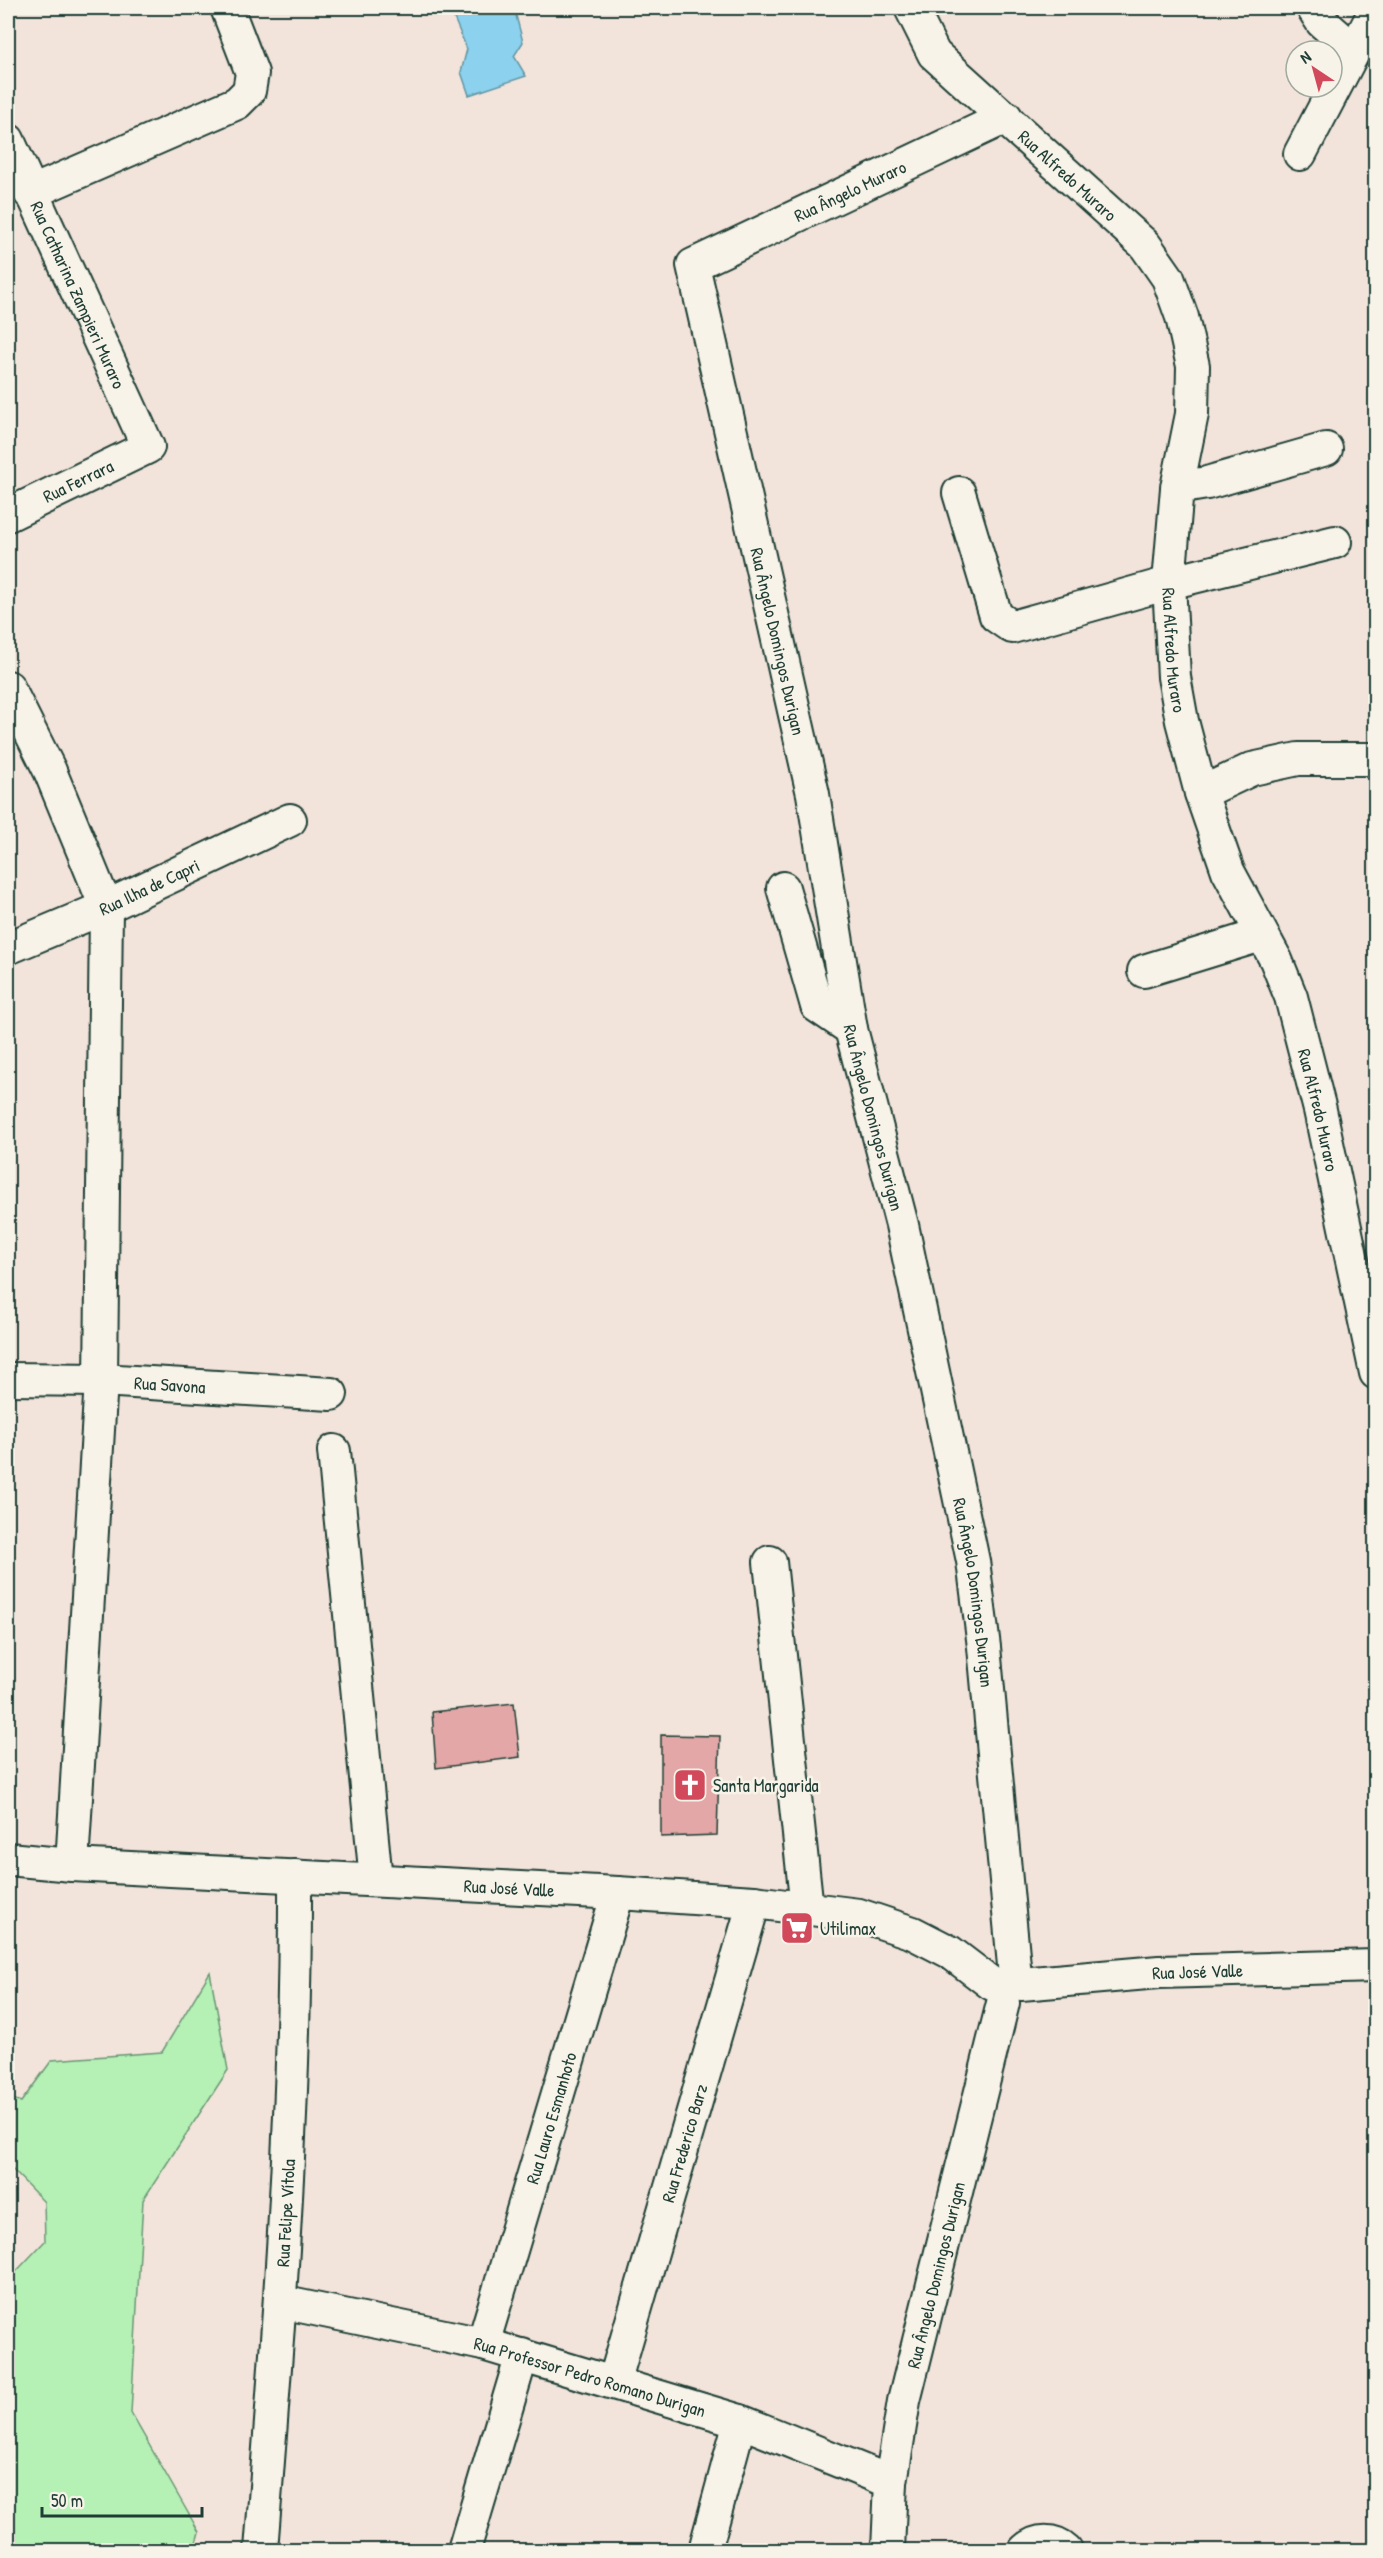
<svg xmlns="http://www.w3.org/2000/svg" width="1383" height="2558" font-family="'Patrick Hand',sans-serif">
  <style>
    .green { fill: #b5f0b5; stroke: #6a9674; stroke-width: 1.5 }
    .water { fill: #8cd1ed; stroke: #6096a3; stroke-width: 1.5 }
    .building { fill: #e2a7a6; stroke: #1f3d34; stroke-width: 1.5 }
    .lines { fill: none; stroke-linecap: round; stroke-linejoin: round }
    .minor-casing { stroke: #1f3d34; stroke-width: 36 }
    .minor { stroke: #f7f3e8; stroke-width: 32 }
    .labels { text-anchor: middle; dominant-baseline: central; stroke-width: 5; stroke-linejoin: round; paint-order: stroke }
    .street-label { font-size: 18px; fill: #1f3d34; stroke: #f7f3e8 }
    .poi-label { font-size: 18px; fill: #1f3d34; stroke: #f7f3e8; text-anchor: start }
  </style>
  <rect width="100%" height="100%" fill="#f3e4db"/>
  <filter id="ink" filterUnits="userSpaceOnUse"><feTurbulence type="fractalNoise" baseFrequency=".0167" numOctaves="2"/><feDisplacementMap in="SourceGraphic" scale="12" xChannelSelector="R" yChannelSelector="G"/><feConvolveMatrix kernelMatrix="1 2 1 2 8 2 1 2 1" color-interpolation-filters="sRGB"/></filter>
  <g filter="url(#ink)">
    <path class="green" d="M 210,1972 L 228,2070 L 143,2200 L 131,2413 L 199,2532 L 194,2550 L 8,2550 L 8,2280 L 45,2241 L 44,2202 L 8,2165 L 8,2097 L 21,2102 L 52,2060 L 162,2052 Z"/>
    <path class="water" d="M 460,8 L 514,8 L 523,42 L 514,56 L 526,76 L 469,95 L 461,72 L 467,49 L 451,11 Z"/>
    <path class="building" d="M 514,1703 L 520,1757 L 436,1768 L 432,1712 Z
      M 661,1735 L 720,1736 L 717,1835 L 661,1837 Z"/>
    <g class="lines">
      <defs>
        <g id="minor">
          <path id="s1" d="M 911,8 L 934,54 L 1145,245 L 1168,278 L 1182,317 L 1193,366 L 1192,414 L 1177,488 L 1169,583 L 1174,677 L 1182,721 L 1201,793 L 1228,871 L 1276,960 L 1291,997 L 1320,1110 L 1376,1373"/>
          <path d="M 1313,8 L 1322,22 L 1354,50"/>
          <path id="s2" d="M 1006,117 L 693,265 L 813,794 L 851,1029 L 902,1225 L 973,1561 L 984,1647 L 1015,1976"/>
          <path id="s3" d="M 8,140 L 148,447 L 8,515"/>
          <path d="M 1300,154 L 1376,9"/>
          <path d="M 30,193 L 237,103 L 249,91 L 252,73 L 227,8"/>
          <path d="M 1177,488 L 1207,483 L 1326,449"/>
          <path d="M 959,493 L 996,616 L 1012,627 L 1169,583 L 1335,542"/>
          <path d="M 8,687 L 50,771 L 106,907 L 101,1380 L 72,1865"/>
          <path d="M 1201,793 L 1252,769 L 1298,759 L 1376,759"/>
          <path d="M 783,888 L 817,1006 L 851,1029"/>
          <path id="s4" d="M 8,948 L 106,907 L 290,820"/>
          <path d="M 1144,971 L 1261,935"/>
          <path id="s5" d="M 8,1379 L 101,1380 L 331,1394"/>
          <path d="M 334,1451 L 376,1880"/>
          <path d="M 770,1562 L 807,1909"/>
          <path id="s6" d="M 8,1859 L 72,1865 L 618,1893 L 754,1902 L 859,1915 L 913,1933 L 950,1952 L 992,1984"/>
          <path id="s7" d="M 1021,1984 L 1159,1972 L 1376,1966"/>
          <path id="s8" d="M 281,2302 L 483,2344 L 740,2421 L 891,2482"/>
          <path id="s9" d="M 483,2344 L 618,1893"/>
          <path id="s10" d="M 614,2383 L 754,1902"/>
          <path id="s11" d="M 261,2550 C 279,2326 296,2101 295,1876"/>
          <path d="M 464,2550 L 522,2355"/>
          <path d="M 705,2550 L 740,2421"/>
          <path id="s12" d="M 888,2550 L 891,2482 L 904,2401 L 1003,2003"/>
          <path d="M 1025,2550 C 1037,2539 1054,2539 1066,2550"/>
        </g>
      </defs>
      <use href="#minor" class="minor-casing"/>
      <use href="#minor" class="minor"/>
    </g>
  </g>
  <defs>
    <symbol id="church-square" viewBox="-11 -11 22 22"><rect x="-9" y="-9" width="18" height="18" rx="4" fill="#d1495b" stroke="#f7f3e8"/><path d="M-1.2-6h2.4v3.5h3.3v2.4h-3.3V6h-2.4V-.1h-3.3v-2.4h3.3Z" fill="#fff"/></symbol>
    <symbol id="supermarket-square" viewBox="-11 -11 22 22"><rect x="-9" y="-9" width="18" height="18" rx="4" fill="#d1495b" stroke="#f7f3e8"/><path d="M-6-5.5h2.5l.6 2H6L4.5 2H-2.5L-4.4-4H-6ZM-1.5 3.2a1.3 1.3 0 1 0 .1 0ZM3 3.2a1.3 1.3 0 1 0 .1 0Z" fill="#fff"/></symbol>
  </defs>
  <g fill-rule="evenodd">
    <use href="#church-square" x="671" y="1766" width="38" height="38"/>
    <use href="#supermarket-square" x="778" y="1909" width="38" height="38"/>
  </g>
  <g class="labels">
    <g class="street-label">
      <text stroke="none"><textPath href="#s1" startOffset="232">Rua Alfredo Muraro</textPath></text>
      <text transform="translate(850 191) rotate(-25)">Rua Ângelo Muraro</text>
      <text stroke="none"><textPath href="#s3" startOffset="170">Rua Catharina Zampieri Muraro</textPath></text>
      <text transform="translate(78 481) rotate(-26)">Rua Ferrara</text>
      <text stroke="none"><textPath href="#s2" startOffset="732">Rua Ângelo Domingos Durigan</textPath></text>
      <text stroke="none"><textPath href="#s1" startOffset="754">Rua Alfredo Muraro</textPath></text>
      <text stroke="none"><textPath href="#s4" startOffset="154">Rua Ilha de Capri</textPath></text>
      <text stroke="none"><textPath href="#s1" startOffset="1240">Rua Alfredo Muraro</textPath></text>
      <text stroke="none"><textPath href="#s2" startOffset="1218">Rua Ângelo Domingos Durigan</textPath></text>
      <text stroke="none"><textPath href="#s5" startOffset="162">Rua Savona</textPath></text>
      <text stroke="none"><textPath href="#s2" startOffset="1704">Rua Ângelo Domingos Durigan</textPath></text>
      <text stroke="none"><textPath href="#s6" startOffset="502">Rua José Valle</textPath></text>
      <text stroke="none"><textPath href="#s7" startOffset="177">Rua José Valle</textPath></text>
      <text stroke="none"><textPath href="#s9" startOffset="236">Rua Lauro Esmanhoto</textPath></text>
      <text stroke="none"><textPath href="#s10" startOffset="250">Rua Frederico Barz</textPath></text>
      <text stroke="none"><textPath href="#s11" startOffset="338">Rua Felipe Vítola</textPath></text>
      <text stroke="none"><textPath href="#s12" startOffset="280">Rua Ângelo Domingos Durigan</textPath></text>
      <text stroke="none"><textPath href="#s8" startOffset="318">Rua Professor Pedro Romano Durigan</textPath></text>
    </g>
    <g class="poi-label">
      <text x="713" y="1785">Santa Margarida</text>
      <text x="820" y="1928">Utilimax</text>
    </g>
  </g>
  <rect width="1383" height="2558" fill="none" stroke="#f7f3e8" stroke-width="30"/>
  <rect x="15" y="15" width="1353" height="2528" fill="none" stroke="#1f3d34" stroke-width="2" filter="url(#ink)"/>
  <g transform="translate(1314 69) rotate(324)"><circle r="28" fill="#f7f3e8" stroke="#a1aaa0" stroke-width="1.5"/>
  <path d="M0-4.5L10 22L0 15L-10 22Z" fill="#d1495b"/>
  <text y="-9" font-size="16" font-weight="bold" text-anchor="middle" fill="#1f3d34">N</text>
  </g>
  <path d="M42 2507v9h160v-9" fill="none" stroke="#1f3d34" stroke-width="3"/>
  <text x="51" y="2507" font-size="18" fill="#1f3d34" stroke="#f7f3e8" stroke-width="4.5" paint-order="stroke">50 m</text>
</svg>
